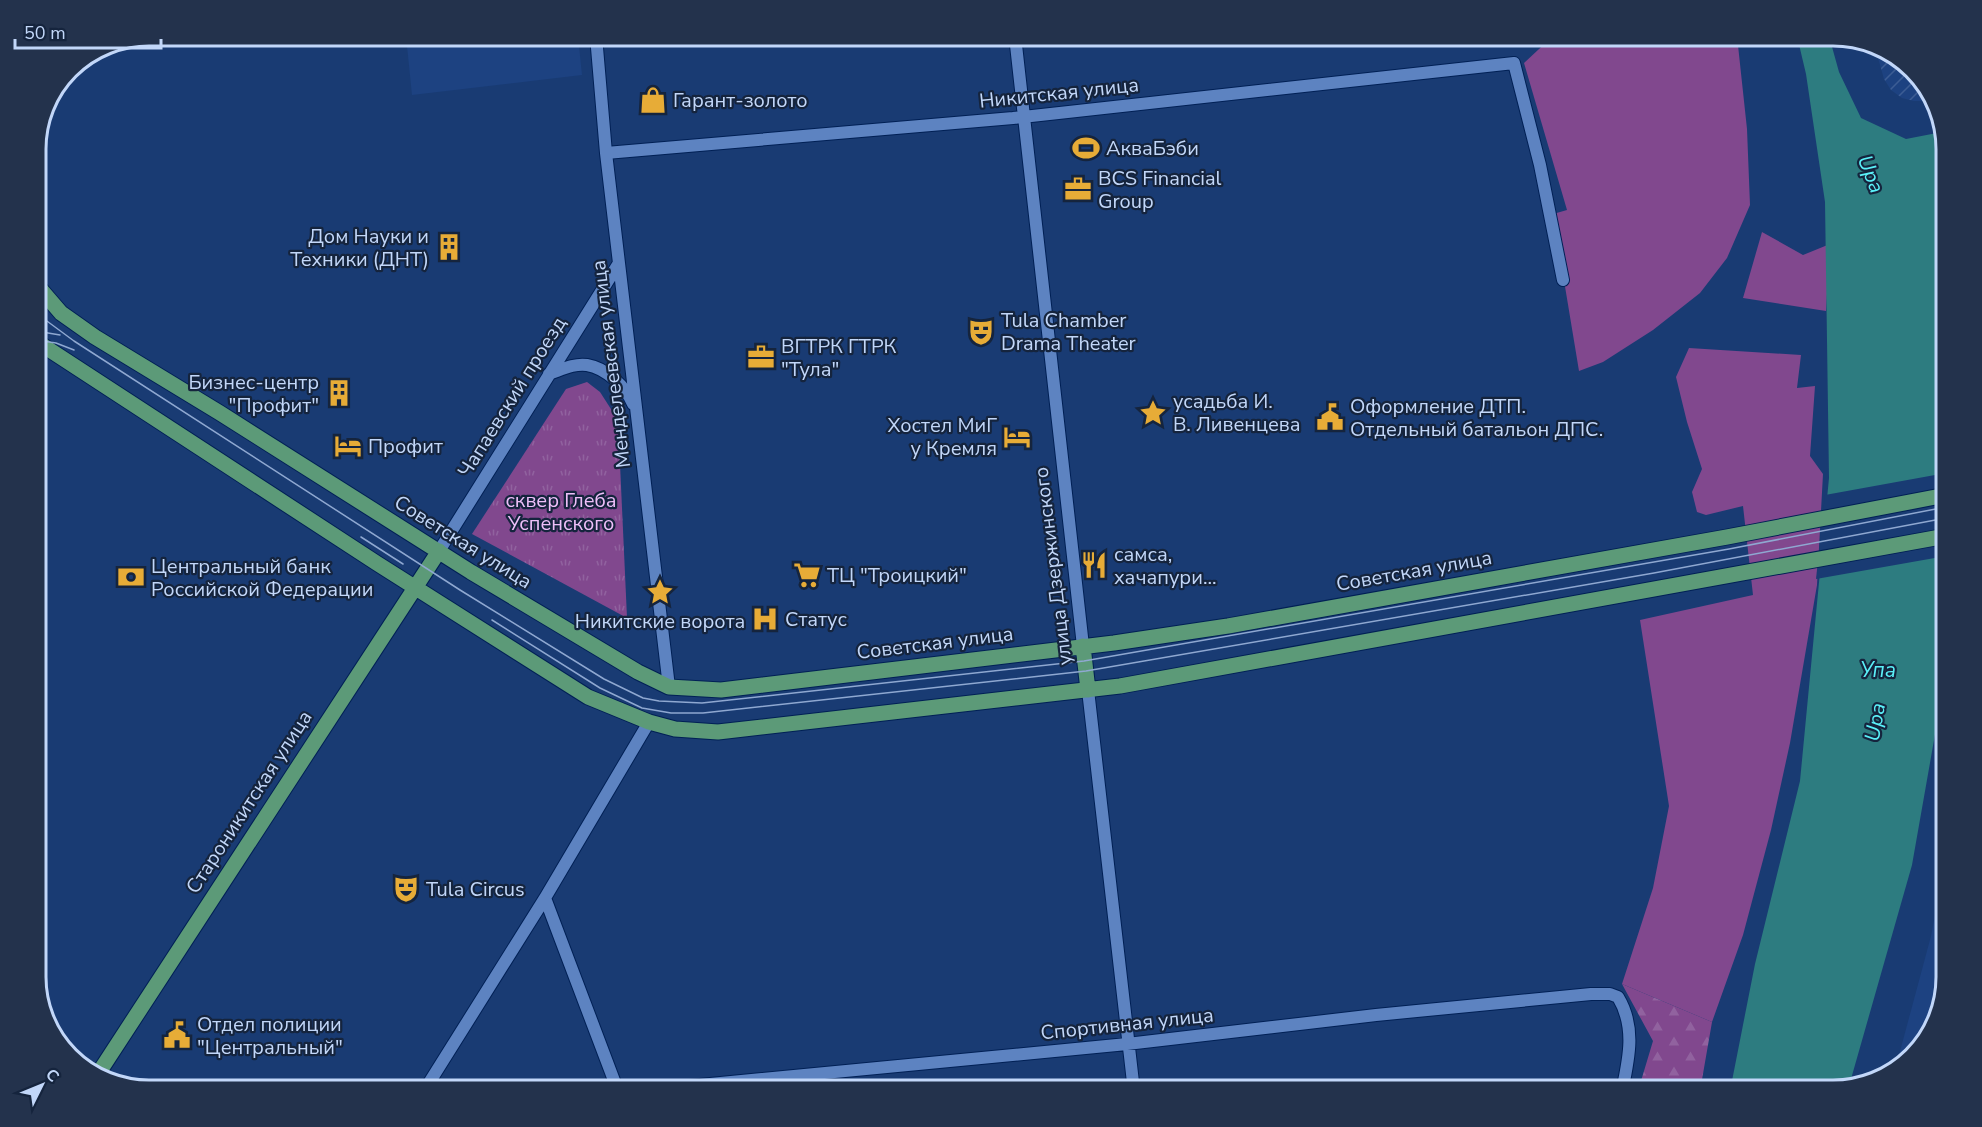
<svg xmlns="http://www.w3.org/2000/svg" width="1982" height="1127" font-family="'Nunito Sans',sans-serif">
  <style>
    .built { fill: #1d4281 }
    .industrial { fill: url(#industrial-furrows) }
    .green { fill: #81488e }
    .forest { fill: url(#forest-firs) }
    .park { fill: url(#park-tufts) }
    .water { fill: #2d7c80 }
    .pier { fill: #193b73 }
    .lines { fill: none; stroke-linecap: round; stroke-linejoin: round }
    .minor-casing { stroke: #012055; stroke-width: 14 }
    .primary-casing { stroke: #012055; stroke-width: 17 }
    .minor { stroke: #5d83c1; stroke-width: 12 }
    .primary { stroke: #5c9a78; stroke-width: 15 }
    .tram { stroke: #8fa8d1; stroke-width: 1.5 }
    .labels { text-anchor: middle; dominant-baseline: central; stroke-width: 4.5; stroke-linejoin: round; paint-order: stroke }
    .street-label { font-size: 20px; fill: #c2d7f9; stroke: #15243d }
    .poi-label { font-size: 20px; fill: #c2d7f9; stroke: #15243d; text-anchor: start }
    .park-label { font-size: 20px; fill: #eebff9; stroke: #15243d }
    .water-label { font-size: 21px; font-style: italic; fill: #5bf0f8; stroke: #15243d }
    .rim { fill: none; stroke: #c2d7f9; stroke-width: 3 }
  </style>
  <defs>
    <pattern id="industrial-furrows" width="10" height="10" patternUnits="userSpaceOnUse" patternTransform="scale(1.5)"><rect width="10" height="10" fill="#1d4281"/><path d="M-1 1l2-2M0 10L10 0M9 11l2-2" fill="none" stroke="#3c5d94"/></pattern>
    <pattern id="forest-firs" width="22" height="20" patternUnits="userSpaceOnUse" patternTransform="scale(1.5)"><rect width="22" height="20" fill="#81488e"/><path d="M5 1l3.5 6h-7zM16 11l3.5 6h-7z" fill="#91629f"/></pattern>
    <pattern id="park-tufts" width="24" height="20" patternUnits="userSpaceOnUse" patternTransform="scale(1.5)"><rect width="24" height="20" fill="#81488e"/><path d="M3 7l-1-3M5 7V3M7 7l1-3M15 17l-1-3M17 17v-4M19 17l1-3" fill="none" stroke="#91629f"/></pattern>
  </defs>
  <rect width="100%" height="100%" fill="#193b73"/>
  <path class="built" d="M 406,36 L 578,36 L 582,75 L 412,95 Z
    M 1946,859 L 1946,977 L 1931,1034 L 1895,1070 L 1931,936 Z"/>
  <path class="industrial" d="M 1875,47 L 1889,51 L 1927,87 L 1930,97 L 1924,101 L 1914,101 L 1902,98 L 1891,90 L 1884,79 Z"/>
  <path class="green" d="M 1553,36 L 1737,36 L 1747,129 L 1750,205 L 1727,258 L 1700,293 L 1653,330 L 1603,362 L 1579,371 L 1553,214 L 1567,210 L 1524,63 Z
    M 1762,232 L 1803,255 L 1830,244 L 1826,311 L 1743,298 Z
    M 1689,348 L 1801,355 L 1797,388 L 1815,386 L 1810,456 L 1823,474 L 1817,585 L 1790,743 L 1771,830 L 1743,935 L 1712,1022 L 1622,984 L 1653,888 L 1669,806 L 1640,620 L 1753,595 L 1743,506 L 1706,515 L 1697,512 L 1692,492 L 1702,469 L 1687,422 L 1676,377 Z"/>
  <path class="forest" d="M 1622,984 L 1712,1022 L 1700,1091 L 1638,1091 L 1653,1041 Z"/>
  <path class="park" d="M 587,382 L 600,392 L 618,420 L 627,618 L 472,534 L 566,389 Z"/>
  <path class="water" d="M 1797,36 L 1829,36 L 1839,72 L 1861,118 L 1906,139 L 1942,132 L 1946,143 L 1946,672 L 1912,865 L 1849,1086 L 1832,1091 L 1730,1091 L 1755,964 L 1800,781 L 1829,478 L 1825,202 L 1806,74 Z"/>
  <path class="pier" d="M 1946,473 L 1946,556 L 1816,579 L 1825,495 Z"/>
  <g class="lines">
    <defs>
      <path id="minor" d="M 596,36 L 606,153 L 669,687
        M 1015,36 L 1083,646
        M 606,153 L 1013,118 L 1514,63 L 1540,165 L 1563,280
        M 549,374 C 561,370 574,363 587,365 C 606,368 626,387 633,404
        M 439,551 L 619,263
        M 1088,690 L 1134,1091
        M 545,898 L 618,1091
        M 424,1091 L 545,898 L 649,722
        M 638,1091 L 1127,1044 L 1376,1015 L 1591,994 L 1610,994 L 1618,997 C 1636,1027 1629,1058 1622,1091"/>
      <path id="primary" d="M 36,284 L 61,313 L 95,337 L 220,413 L 471,572 L 638,672 L 669,687 L 721,690 L 1114,643 L 1228,626 L 1727,537 L 1946,495
        M 36,341 L 378,564 L 588,697 L 649,722 L 675,729 L 718,732 L 1120,686 L 1946,536
        M 1083,646 L 1088,690
        M 96,1077 L 439,551"/>
    </defs>
    <use href="#minor" class="minor-casing"/>
    <use href="#primary" class="primary-casing"/>
    <use href="#minor" class="minor"/>
    <use href="#primary" class="primary"/>
    <path class="tram" d="M 36,313 L 74,341 L 460,590 L 604,679 L 643,698 L 659,701 L 702,703 L 1084,661 L 1729,549 L 1946,507
      M 36,331 L 60,335
      M 36,340 L 56,343 L 74,350
      M 361,537 L 403,564
      M 492,620 L 600,688 L 642,708 L 671,713 L 703,713 L 1086,671 L 1654,573 L 1946,518"/>
  </g>
  <defs>
    <symbol id="shop-bare" viewBox="-9 -9 18 18"><path d="M-5-2.5h2.3a2.7 3.5 0 0 1 5.4 0H5L5.5 6h-11ZM-1.5-2.5h3a1.5 2.3 0 0 0-3 0Z" fill="#e7ac37" stroke="#15243d" stroke-width="2.5" paint-order="stroke"/></symbol>
    <symbol id="stadium-bare" viewBox="-9 -9 18 18"><path d="M0-5a6.5 5 0 1 0 0 10a6.5 5 0 1 0 0-10ZM-3.5-1.8h7v3.6h-7Z" fill="#e7ac37" stroke="#15243d" stroke-width="2.5" paint-order="stroke"/></symbol>
    <symbol id="office-bare" viewBox="-9 -9 18 18"><path d="M-6-3h4V-5.5h4V-3h4V5H-6ZM-1-4.5V-3h2v-1.5ZM-6 0V1H6V0Z" fill="#e7ac37" stroke="#15243d" stroke-width="2.5" paint-order="stroke"/></symbol>
    <symbol id="building-bare" viewBox="-9 -9 18 18"><path d="M-4-6H4V6H1V3H-1V6H-4ZM-2.5-4.3h1.7v1.8h-1.7ZM.8-4.3h1.7v1.8H.8ZM-2.5-1h1.7V.8h-1.7ZM.8-1h1.7V.8H.8Z" fill="#e7ac37" stroke="#15243d" stroke-width="2.5" paint-order="stroke"/></symbol>
    <symbol id="theatre-bare" viewBox="-9 -9 18 18"><path d="M-5-5.5Q0-4 5-5.5V0Q5 5 0 6Q-5 5-5 0ZM-3.3-2.5H-1v1.5H-3.3ZM1-2.5H3.3v1.5H1ZM-2.8 1Q0 5.5 2.8 1Z" fill="#e7ac37" stroke="#15243d" stroke-width="2.5" paint-order="stroke"/></symbol>
    <symbol id="sight-bare" viewBox="-9 -9 18 18"><path d="M0-6L1.8-2.2L6-1.7L2.9 1.2L3.7 5.4L0 3.3L-3.7 5.4L-2.9 1.2L-6-1.7L-1.8-2.2Z" fill="#e7ac37" stroke="#15243d" stroke-width="2.5" paint-order="stroke"/></symbol>
    <symbol id="civic-bare" viewBox="-9 -9 18 18"><path d="M-.6-6.5H3V-4.5H.6V-3L4-1V1h2V6H-6V1h2V-1L-.6-3ZM-1.2 2.5V6h2.4V2.5Z" fill="#e7ac37" stroke="#15243d" stroke-width="2.5" paint-order="stroke"/></symbol>
    <symbol id="hotel-bare" viewBox="-9 -9 18 18"><path d="M-6-4.5h1.5V1H6V5H4.5V3h-9V5H-6ZM-4 0a1.8 1.8 0 1 1 3.6 0ZM.5 0V-2.5h3Q6-2.5 6 0Z" fill="#e7ac37" stroke="#15243d" stroke-width="2.5" paint-order="stroke"/></symbol>
    <symbol id="restaurant-bare" viewBox="-9 -9 18 18"><path d="M-5-6h1v4h1v-4h1v4h1v-4h1v5L-1.5 .5V6h-2V.5L-5-1ZM5-6V6H3V1.5H1.5Q1.5-4 5-6Z" fill="#e7ac37" stroke="#15243d" stroke-width="2.5" paint-order="stroke"/></symbol>
    <symbol id="supermarket-bare" viewBox="-9 -9 18 18"><path d="M-6-5.5h2.5l.6 2H6L4.5 2H-2.5L-4.4-4H-6ZM-1.5 3.2a1.3 1.3 0 1 0 .1 0ZM3 3.2a1.3 1.3 0 1 0 .1 0Z" fill="#e7ac37" stroke="#15243d" stroke-width="2.5" paint-order="stroke"/></symbol>
    <symbol id="bank-bare" viewBox="-9 -9 18 18"><path d="M-6-4H6V4H-6ZM0-2.3a2.3 2.3 0 1 0 0 4.6a2.3 2.3 0 1 0 0-4.6Z" fill="#e7ac37" stroke="#15243d" stroke-width="2.5" paint-order="stroke"/></symbol>
    <symbol id="hospital-bare" viewBox="-9 -9 18 18"><path d="M-5-5h3v3.5h4V-5h3V5h-3V1.5h-4V5h-3Z" fill="#e7ac37" stroke="#15243d" stroke-width="2.5" paint-order="stroke"/></symbol>
  </defs>
  <g fill-rule="evenodd">
    <use href="#shop-bare" x="634" y="81" width="38" height="38"/>
    <use href="#stadium-bare" x="1067" y="129" width="38" height="38"/>
    <use href="#office-bare" x="1059" y="170" width="38" height="38"/>
    <use href="#building-bare" x="430" y="228" width="38" height="38"/>
    <use href="#theatre-bare" x="962" y="313" width="38" height="38"/>
    <use href="#office-bare" x="742" y="338" width="38" height="38"/>
    <use href="#building-bare" x="320" y="374" width="38" height="38"/>
    <use href="#sight-bare" x="1134" y="394" width="38" height="38"/>
    <use href="#civic-bare" x="1311" y="398" width="38" height="38"/>
    <use href="#hotel-bare" x="998" y="418" width="38" height="38"/>
    <use href="#hotel-bare" x="329" y="427" width="38" height="38"/>
    <use href="#restaurant-bare" x="1075" y="546" width="38" height="38"/>
    <use href="#supermarket-bare" x="788" y="556" width="38" height="38"/>
    <use href="#bank-bare" x="112" y="558" width="38" height="38"/>
    <use href="#sight-bare" x="641" y="573" width="38" height="38"/>
    <use href="#hospital-bare" x="746" y="600" width="38" height="38"/>
    <use href="#theatre-bare" x="387" y="870" width="38" height="38"/>
    <use href="#civic-bare" x="158" y="1016" width="38" height="38"/>
  </g>
  <g class="labels">
    <g class="street-label">
      <text transform="translate(1059 93) rotate(-6)">Никитская улица</text>
      <text transform="translate(611 364) rotate(-97)">Менделеевская улица</text>
      <text transform="translate(512 397) rotate(-58)">Чапаевский проезд</text>
      <text transform="translate(463 542) rotate(32)">Советская улица</text>
      <text transform="translate(1053 566) rotate(-97)">улица Дзержинского</text>
      <text transform="translate(1414 571) rotate(-10)">Советская улица</text>
      <text transform="translate(935 643) rotate(-7)">Советская улица</text>
      <text transform="translate(249 802) rotate(-57)">Староникитская улица</text>
      <text transform="translate(1127 1024) rotate(-6)">Спортивная улица</text>
    </g>
    <g class="poi-label">
      <text x="673" y="100">Гарант-золото</text>
      <text x="1106" y="148">АкваБэби</text>
      <text x="1098" y="178">BCS Financial<tspan x="1098" dy="23">Group</tspan></text>
      <text x="429" y="236" text-anchor="end">Дом Науки и<tspan x="429" dy="23">Техники (ДНТ)</tspan></text>
      <text x="1001" y="320">Tula Chamber<tspan x="1001" dy="23">Drama Theater</tspan></text>
      <text x="781" y="346">ВГТРК ГТРК<tspan x="781" dy="23">"Тула"</tspan></text>
      <text x="319" y="382" text-anchor="end">Бизнес-центр<tspan x="319" dy="23">"Профит"</tspan></text>
      <text x="1173" y="401">усадьба И.<tspan x="1173" dy="23">В. Ливенцева</tspan></text>
      <text x="1350" y="406">Оформление ДТП.<tspan x="1350" dy="23">Отдельный батальон ДПС.</tspan></text>
      <text x="997" y="425" text-anchor="end">Хостел МиГ<tspan x="997" dy="23">у Кремля</tspan></text>
      <text x="368" y="446">Профит</text>
      <text x="1114" y="554">самса,<tspan x="1114" dy="23">хачапури...</tspan></text>
      <text x="151" y="566">Центральный банк<tspan x="151" dy="23">Российской Федерации</tspan></text>
      <text x="827" y="575">ТЦ "Троицкий"</text>
      <text x="785" y="619">Статус</text>
      <text x="660" y="621" text-anchor="middle">Никитские ворота</text>
      <text x="426" y="889">Tula Circus</text>
      <text x="197" y="1024">Отдел полиции<tspan x="197" dy="23">"Центральный"</tspan></text>
    </g>
    <g class="park-label">
      <text x="561" y="500">сквер Глеба<tspan x="561" dy="23">Успенского</tspan></text>
    </g>
    <g class="water-label">
      <text transform="translate(1871 174) rotate(68)">Upa</text>
      <text x="1878" y="670">Упа</text>
      <text transform="translate(1875 722) rotate(-80)">Upa</text>
    </g>
  </g>
  <path d="M0 0H1982V1127H0ZM149 46H1833A103 103 0 0 1 1936 149V977A103 103 0 0 1 1833 1080H149A103 103 0 0 1 46 977V149A103 103 0 0 1 149 46Z" fill="#23324c" fill-rule="evenodd"/>
  <path class="rim" d="M149 46H1833A103 103 0 0 1 1936 149V977A103 103 0 0 1 1833 1080H149A103 103 0 0 1 46 977V149A103 103 0 0 1 149 46Z"/>
  <g transform="translate(42 1085) rotate(47)" stroke="#15243d" stroke-width="4.5" paint-order="stroke">
  <path d="M0-4.5L10 22L0 15L-10 22Z" fill="#c2d7f9"/>
  <text y="-9" font-size="16" font-weight="bold" text-anchor="middle" fill="#c2d7f9">С</text>
  </g>
  <path d="M15 39v9h146v-9" fill="none" stroke="#c2d7f9" stroke-width="3"/>
  <text x="24" y="39" font-size="18" fill="#c2d7f9" stroke="#15243d" stroke-width="4.5" paint-order="stroke">50 m</text>
</svg>
